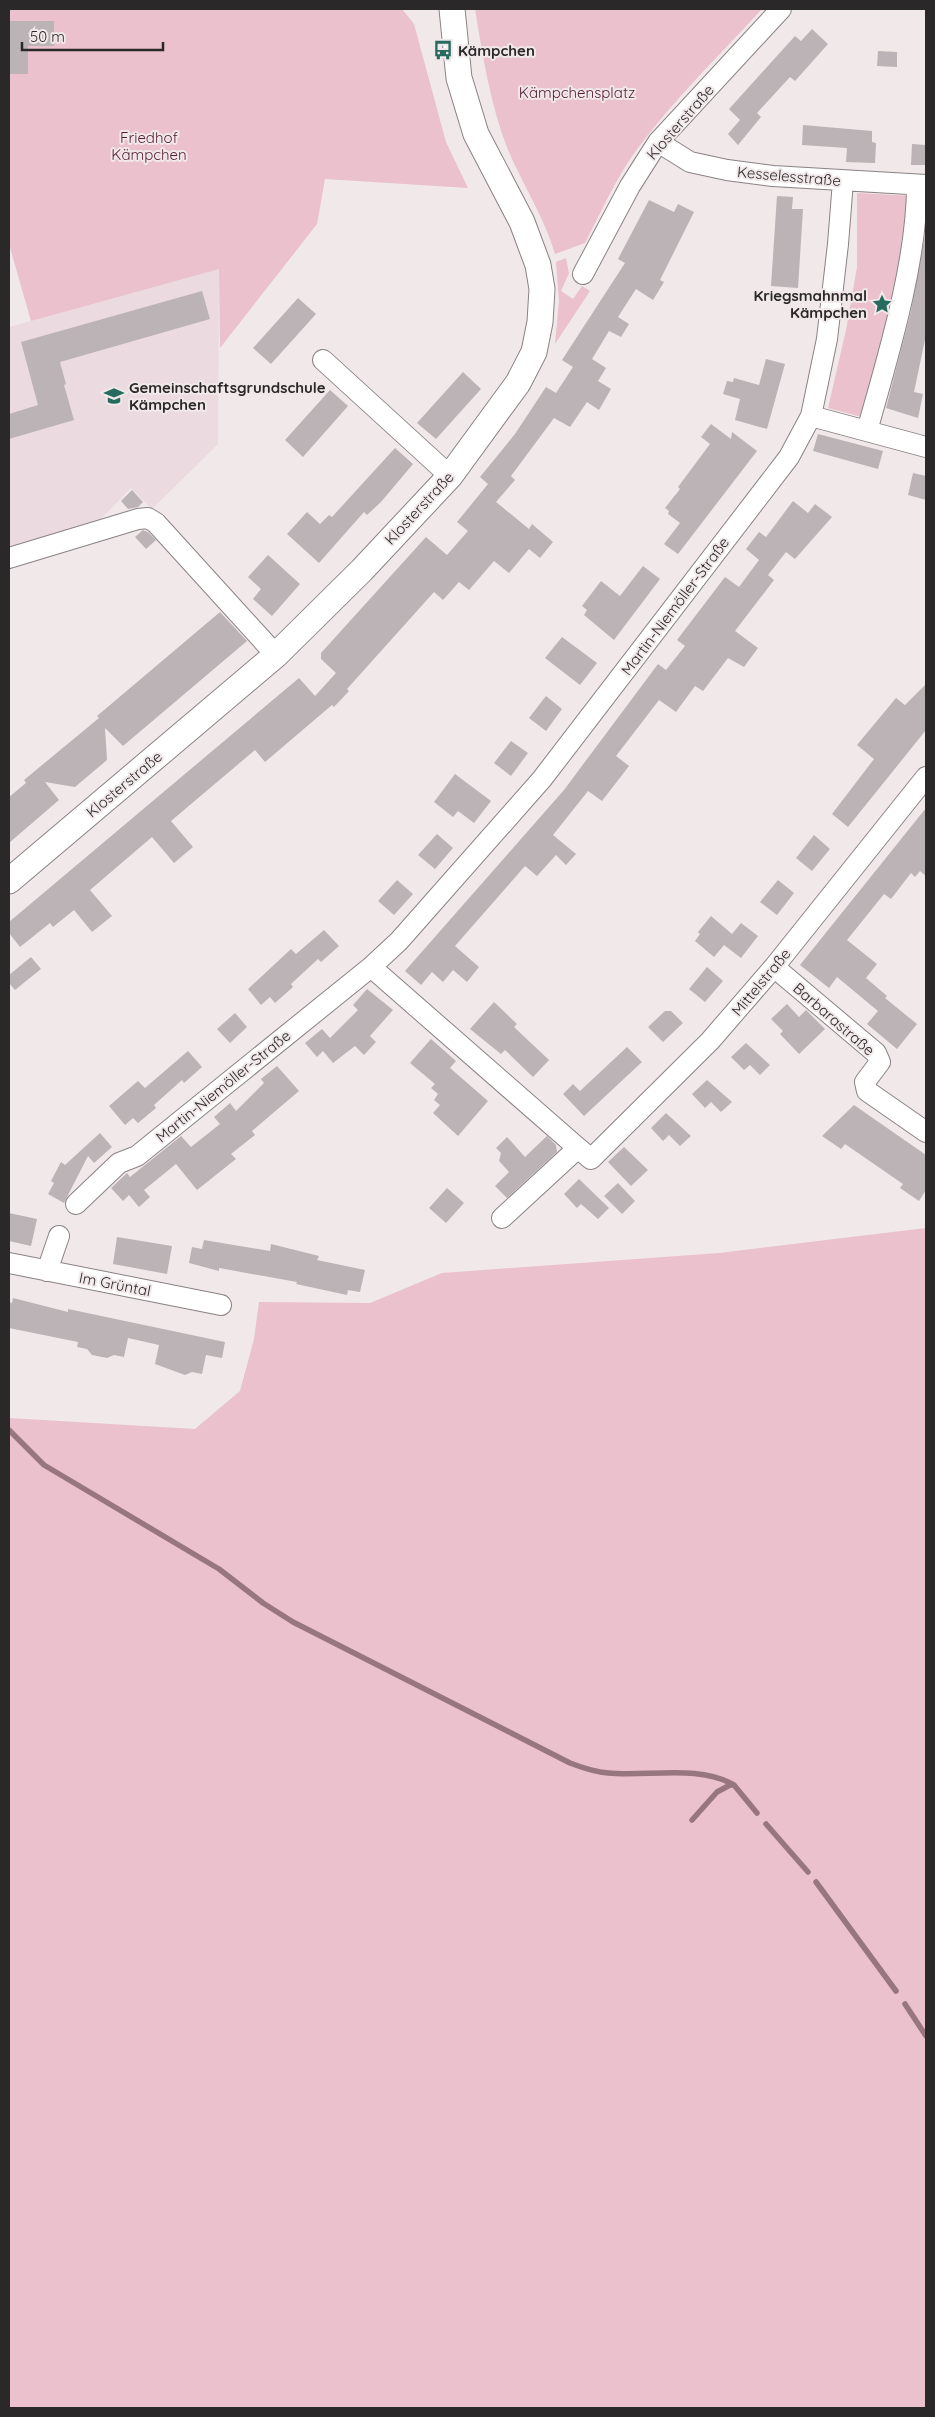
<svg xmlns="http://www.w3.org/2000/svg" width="935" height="2417" font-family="Quicksand,sans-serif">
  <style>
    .built { fill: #ebdadf }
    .green { fill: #eac1cd }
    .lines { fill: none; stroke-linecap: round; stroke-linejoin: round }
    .stream { stroke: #987680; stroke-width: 5.5 }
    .building { fill: #bcb3b6 }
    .minor-casing { stroke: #8a8285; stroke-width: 22 }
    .major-casing { stroke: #8a8285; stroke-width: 27 }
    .minor { stroke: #fff; stroke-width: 20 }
    .major { stroke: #fff; stroke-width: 25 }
    .labels { text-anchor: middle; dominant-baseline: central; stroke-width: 4; stroke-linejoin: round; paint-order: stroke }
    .poi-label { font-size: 15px; font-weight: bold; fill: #2b2829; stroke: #f1e8ea; text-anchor: start }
    .park-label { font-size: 15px; fill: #541a32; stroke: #f1e8ea }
    .street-label { font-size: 15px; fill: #2b2829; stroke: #f1e8ea }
  </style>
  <rect width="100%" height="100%" fill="#f1e8ea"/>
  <path class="built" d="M 219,268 L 218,444 L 152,509 L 131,488 L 89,531 L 9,554 L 9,327 Z"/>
  <path class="green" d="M 9,9 L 402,9 L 414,24 L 446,142 L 468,188 L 325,179 L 317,224 L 220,348 L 219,269 L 31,321 L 9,244 Z
    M 475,9 L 762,9 C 719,56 672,101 635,152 C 615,180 601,212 585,243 L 555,254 C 544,217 523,185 508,150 C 490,104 483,57 475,9 Z
    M 857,193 L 913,196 L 909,234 L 865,418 L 828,408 L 846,330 L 857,267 Z
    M 566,258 L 569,273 L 561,291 L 573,299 L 582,286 L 590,291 L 555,344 L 559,301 L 556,262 Z
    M 926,1228 L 926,2408 L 9,2408 L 9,1418 L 195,1429 L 240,1391 L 254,1339 L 259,1302 L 370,1303 L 442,1273 L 719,1253 Z"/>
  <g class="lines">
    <path class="stream" d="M 9,1430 L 44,1465 L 219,1569 L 263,1603 L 293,1622 L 570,1763 C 583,1768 594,1772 608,1773 C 648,1777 698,1764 734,1785
      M 692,1820 L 717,1792 L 730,1785 L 734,1785 L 757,1813
      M 766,1824 L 808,1872
      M 816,1882 L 896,1991
      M 905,2004 L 926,2036"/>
  </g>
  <path class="building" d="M 9,21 L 54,21 L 54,46 L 28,46 L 28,74 L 9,74 Z
    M 812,29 L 828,44 L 795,81 L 790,77 L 757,113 L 761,117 L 738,145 L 728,134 L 740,120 L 729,109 L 795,36 L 801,41 Z
    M 878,51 L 897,52 L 897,67 L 877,66 Z
    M 803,125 L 872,131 L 872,142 L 876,143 L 875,163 L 846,162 L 847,148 L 802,145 Z
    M 912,144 L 926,145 L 926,165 L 911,165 Z
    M 777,196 L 793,197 L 792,209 L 803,209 L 798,288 L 771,286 Z
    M 649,200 L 674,212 L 678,204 L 694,212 L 660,280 L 664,282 L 653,300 L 636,289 L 618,317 L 629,324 L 621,337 L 609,331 L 592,359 L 606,368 L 598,381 L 611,389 L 599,410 L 587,402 L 570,427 L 554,418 L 511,476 L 515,480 L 496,502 L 529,529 L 532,524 L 553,542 L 540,558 L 529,549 L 509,573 L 494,561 L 469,590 L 459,582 L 443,600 L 434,592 L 347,689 L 349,691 L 334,707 L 332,705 L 265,762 L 255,750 L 171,821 L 193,847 L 174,863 L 152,837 L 90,890 L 112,916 L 92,932 L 74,910 L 53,927 L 50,923 L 20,947 L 9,933 L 9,922 L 299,678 L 315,696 L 336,673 L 321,659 L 321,653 L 426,537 L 447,555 L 468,531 L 457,522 L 488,484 L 480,477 L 515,434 L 546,387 L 556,393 L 573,367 L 562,360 L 625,263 L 618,259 Z
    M 925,235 L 926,335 L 914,392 L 923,394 L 918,418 L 886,408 L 911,311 Z
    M 202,291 L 210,319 L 60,362 L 66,384 L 64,385 L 74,420 L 9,439 L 9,414 L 38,405 L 21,342 Z
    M 298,298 L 316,314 L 271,364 L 253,348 Z
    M 766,359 L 785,364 L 767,429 L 735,420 L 740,399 L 723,394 L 727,381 L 733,382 L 734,378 L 759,385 Z
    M 463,372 L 481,389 L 436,439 L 417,423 Z
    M 330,390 L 348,406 L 303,457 L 285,440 Z
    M 711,424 L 731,439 L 732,432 L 757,451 L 678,554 L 664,544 L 680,523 L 668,514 L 669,511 L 665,508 L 680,489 L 678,487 L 710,444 L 701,437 Z
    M 818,434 L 883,451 L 878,469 L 813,451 Z
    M 395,448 L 413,464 L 381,502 L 367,515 L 364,512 L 319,563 L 287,534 L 307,512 L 320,524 L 329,515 L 332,517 Z
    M 913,473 L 926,476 L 926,500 L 908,495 Z
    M 132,490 L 143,502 L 138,507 L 128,509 L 121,501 Z
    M 793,501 L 808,513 L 815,504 L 832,517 L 795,559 L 786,552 L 768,575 L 774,580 L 735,631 L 758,648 L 744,667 L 728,658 L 703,691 L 695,686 L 676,712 L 659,700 L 616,756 L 629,766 L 602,801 L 588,791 L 553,835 L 576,854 L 566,865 L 556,855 L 537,876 L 525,866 L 455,946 L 479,967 L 467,982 L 453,970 L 443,982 L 432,972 L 421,985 L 405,971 L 564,790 L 658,664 L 666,670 L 685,646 L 677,640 L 725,577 L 739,587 L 759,560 L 746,549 L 759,532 L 766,537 Z
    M 143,530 L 148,532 L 156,540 L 146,549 L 135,537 Z
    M 268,555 L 300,584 L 272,616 L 253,599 L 261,589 L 248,577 Z
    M 643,566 L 660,579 L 614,640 L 584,615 L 587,610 L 582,606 L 601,581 L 620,596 Z
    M 220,612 L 247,641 L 123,746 L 105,728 L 107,760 L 75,787 L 45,782 L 59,800 L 9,843 L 9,797 L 26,783 L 24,780 L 99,718 L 97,716 Z
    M 562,637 L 597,663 L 580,685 L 545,658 Z
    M 926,684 L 926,730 L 848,827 L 832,814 L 874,759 L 857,745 L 896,698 L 905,705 Z
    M 546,696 L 562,709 L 546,731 L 529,718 Z
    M 511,741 L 528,753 L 511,776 L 494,763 Z
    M 455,774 L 491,801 L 474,823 L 458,811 L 453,817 L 434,802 Z
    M 926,808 L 926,876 L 920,871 L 915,877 L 911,873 L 891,899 L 884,894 L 847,940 L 877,964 L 866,978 L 887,996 L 885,998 L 917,1024 L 897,1049 L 867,1024 L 878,1011 L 837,977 L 829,988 L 800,965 Z
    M 437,834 L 453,848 L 435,869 L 418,855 Z
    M 814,835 L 830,849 L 812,871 L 796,858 Z
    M 397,880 L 413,894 L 394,915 L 378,901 Z
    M 778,880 L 794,893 L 777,915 L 760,902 Z
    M 711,916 L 732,934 L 741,923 L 758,936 L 741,958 L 724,945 L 714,957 L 695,941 L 700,934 L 698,932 Z
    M 324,930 L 339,946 L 321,962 L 318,959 L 291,984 L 293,987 L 275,1003 L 270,997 L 261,1005 L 248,989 L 291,949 L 296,954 Z
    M 31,957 L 41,969 L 15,990 L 9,983 L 9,975 Z
    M 707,967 L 723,981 L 705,1002 L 689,989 Z
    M 367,989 L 393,1010 L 370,1036 L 376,1042 L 364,1055 L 355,1046 L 333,1063 L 323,1051 L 317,1057 L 305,1043 L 322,1029 L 330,1038 L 358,1010 L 353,1005 Z
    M 494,1002 L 517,1024 L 514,1027 L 549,1060 L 533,1077 L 505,1050 L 501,1054 L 470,1029 Z
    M 787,1004 L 799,1017 L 806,1010 L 825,1029 L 799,1054 L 780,1034 L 783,1031 L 771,1019 Z
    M 665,1011 L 671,1011 L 683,1023 L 663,1042 L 648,1027 Z
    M 235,1013 L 247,1027 L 230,1043 L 217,1029 Z
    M 431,1039 L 456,1061 L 450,1068 L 488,1101 L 458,1136 L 433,1113 L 440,1105 L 434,1100 L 438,1094 L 431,1088 L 435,1084 L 410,1063 Z
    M 746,1043 L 770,1065 L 760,1075 L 750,1065 L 744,1070 L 731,1057 Z
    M 627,1047 L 642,1062 L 584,1116 L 563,1094 L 573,1084 L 580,1091 Z
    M 188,1051 L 202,1067 L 184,1083 L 182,1080 L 154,1105 L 156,1108 L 138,1123 L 133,1118 L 125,1125 L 109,1106 L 138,1081 L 145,1088 Z
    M 277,1066 L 299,1091 L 252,1131 L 255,1135 L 231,1154 L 236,1159 L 197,1190 L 176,1164 L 144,1190 L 150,1197 L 139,1207 L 129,1195 L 123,1201 L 111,1188 L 127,1173 L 130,1177 L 181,1136 L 191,1147 L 220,1124 L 214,1117 L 230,1103 L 236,1111 L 264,1083 L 261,1079 Z
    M 707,1080 L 732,1102 L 721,1112 L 711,1102 L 705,1108 L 692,1094 Z
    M 854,1105 L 926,1155 L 926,1190 L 919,1201 L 900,1188 L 903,1184 L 845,1144 L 841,1149 L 822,1136 Z
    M 666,1113 L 691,1136 L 680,1146 L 669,1135 L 663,1141 L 651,1128 Z
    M 100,1133 L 112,1147 L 94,1163 L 88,1156 L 64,1203 L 48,1194 L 54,1183 L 51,1181 L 61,1162 L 65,1165 Z
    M 547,1136 L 556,1145 L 557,1152 L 507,1198 L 495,1186 L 509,1172 L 499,1161 L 501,1153 L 496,1148 L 507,1137 L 525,1157 Z
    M 624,1147 L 648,1170 L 631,1186 L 608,1162 Z
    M 579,1179 L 609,1208 L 598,1219 L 581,1204 L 577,1208 L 564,1194 Z
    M 618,1183 L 635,1201 L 622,1214 L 604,1196 Z
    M 447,1188 L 464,1203 L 446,1223 L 429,1208 Z
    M 9,1213 L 37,1219 L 31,1246 L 9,1241 Z
    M 117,1237 L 172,1246 L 167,1274 L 113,1264 Z
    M 204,1240 L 270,1251 L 271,1244 L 319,1256 L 317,1260 L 365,1270 L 360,1292 L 348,1290 L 347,1295 L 296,1284 L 297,1282 L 219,1268 L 219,1271 L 189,1263 L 192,1247 L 202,1249 Z
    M 13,1298 L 68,1312 L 68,1309 L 225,1342 L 222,1358 L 206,1355 L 202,1374 L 192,1372 L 185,1375 L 155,1364 L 159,1345 L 128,1338 L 124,1357 L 114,1355 L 107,1358 L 92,1355 L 87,1349 L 77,1347 L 78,1342 L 9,1328 L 9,1302 L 12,1303 Z"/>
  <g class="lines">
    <defs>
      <path id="minor" d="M 658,142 L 690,162 L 727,170 L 773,176 L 926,185
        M 583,274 L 630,186 L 658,142 L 781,9
        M 323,360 L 450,476
        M 811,416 L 926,447
        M 867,431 C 888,356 917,262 917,185
        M 9,558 L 138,519 L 148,518 L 156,523 L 276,655
        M 371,967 L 578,1148
        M 774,967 L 876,1053 L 880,1062 L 865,1082 L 867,1091 L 926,1132
        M 76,1204 L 119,1163 L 137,1156 L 371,967 L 399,941 L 542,779 L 789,457 L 811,416 L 827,339 L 838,244 L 843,181
        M 502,1218 L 578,1148 L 591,1159 L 710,1041 L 774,967 L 926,777
        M 9,1263 L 221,1305
        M 47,1271 L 59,1236"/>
      <path id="major" d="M 9,881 L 276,655 L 362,570 L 450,476 L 518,383 L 534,352 L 540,322 L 542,289 L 538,265 L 522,222 L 476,134 L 459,78 L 452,9"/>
    </defs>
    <use href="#minor" class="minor-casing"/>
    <use href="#major" class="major-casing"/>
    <use href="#minor" class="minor"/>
    <use href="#major" class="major"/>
  </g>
  <defs>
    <symbol id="bus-bare" viewBox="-9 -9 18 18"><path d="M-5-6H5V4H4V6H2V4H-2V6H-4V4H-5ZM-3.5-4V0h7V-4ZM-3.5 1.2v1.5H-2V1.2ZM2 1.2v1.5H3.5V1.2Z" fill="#266b5e" stroke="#f1e8ea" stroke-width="2.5" paint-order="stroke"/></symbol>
    <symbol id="sight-bare" viewBox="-9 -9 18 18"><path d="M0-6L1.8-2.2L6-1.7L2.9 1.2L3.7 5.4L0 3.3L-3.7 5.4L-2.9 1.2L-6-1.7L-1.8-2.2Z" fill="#266b5e" stroke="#f1e8ea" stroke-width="2.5" paint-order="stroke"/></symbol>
    <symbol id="school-bare" viewBox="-9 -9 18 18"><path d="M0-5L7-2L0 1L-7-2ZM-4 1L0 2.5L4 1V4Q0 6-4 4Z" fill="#266b5e" stroke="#f1e8ea" stroke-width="2.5" paint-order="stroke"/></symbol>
  </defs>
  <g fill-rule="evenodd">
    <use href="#bus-bare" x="429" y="36" width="28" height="28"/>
    <use href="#sight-bare" x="868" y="290" width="28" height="28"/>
    <use href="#school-bare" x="100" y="382" width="28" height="28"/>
  </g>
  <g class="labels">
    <g class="poi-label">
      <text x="458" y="50">Kämpchen</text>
      <text x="867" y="295" text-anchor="end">Kriegsmahnmal<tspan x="867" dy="17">Kämpchen</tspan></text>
      <text x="129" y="387">Gemeinschaftsgrundschule<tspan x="129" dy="17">Kämpchen</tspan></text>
    </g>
    <g class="park-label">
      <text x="577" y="92">Kämpchensplatz</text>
      <text x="149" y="137">Friedhof<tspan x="149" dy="17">Kämpchen</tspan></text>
    </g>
    <g class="street-label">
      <text transform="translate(680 122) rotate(-49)">Klosterstraße</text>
      <text transform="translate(789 176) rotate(5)">Kesselesstraße</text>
      <text transform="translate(419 508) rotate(-47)">Klosterstraße</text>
      <text transform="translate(675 606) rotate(-53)">Martin-Niemöller-Straße</text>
      <text transform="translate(124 784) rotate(-40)">Klosterstraße</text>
      <text transform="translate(761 982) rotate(-50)">Mittelstraße</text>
      <text transform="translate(834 1019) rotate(41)">Barbarastraße</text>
      <text transform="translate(223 1086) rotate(-39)">Martin-Niemöller-Straße</text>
      <text transform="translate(115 1284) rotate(11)">Im Grüntal</text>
    </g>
  </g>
  <rect width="935" height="2417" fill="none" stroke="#2b2829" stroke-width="20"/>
  <path d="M22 42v8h141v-8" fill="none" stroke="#2b2829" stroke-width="2.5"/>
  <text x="30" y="42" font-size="15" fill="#2b2829" stroke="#f1e8ea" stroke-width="4" paint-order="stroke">50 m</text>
</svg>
